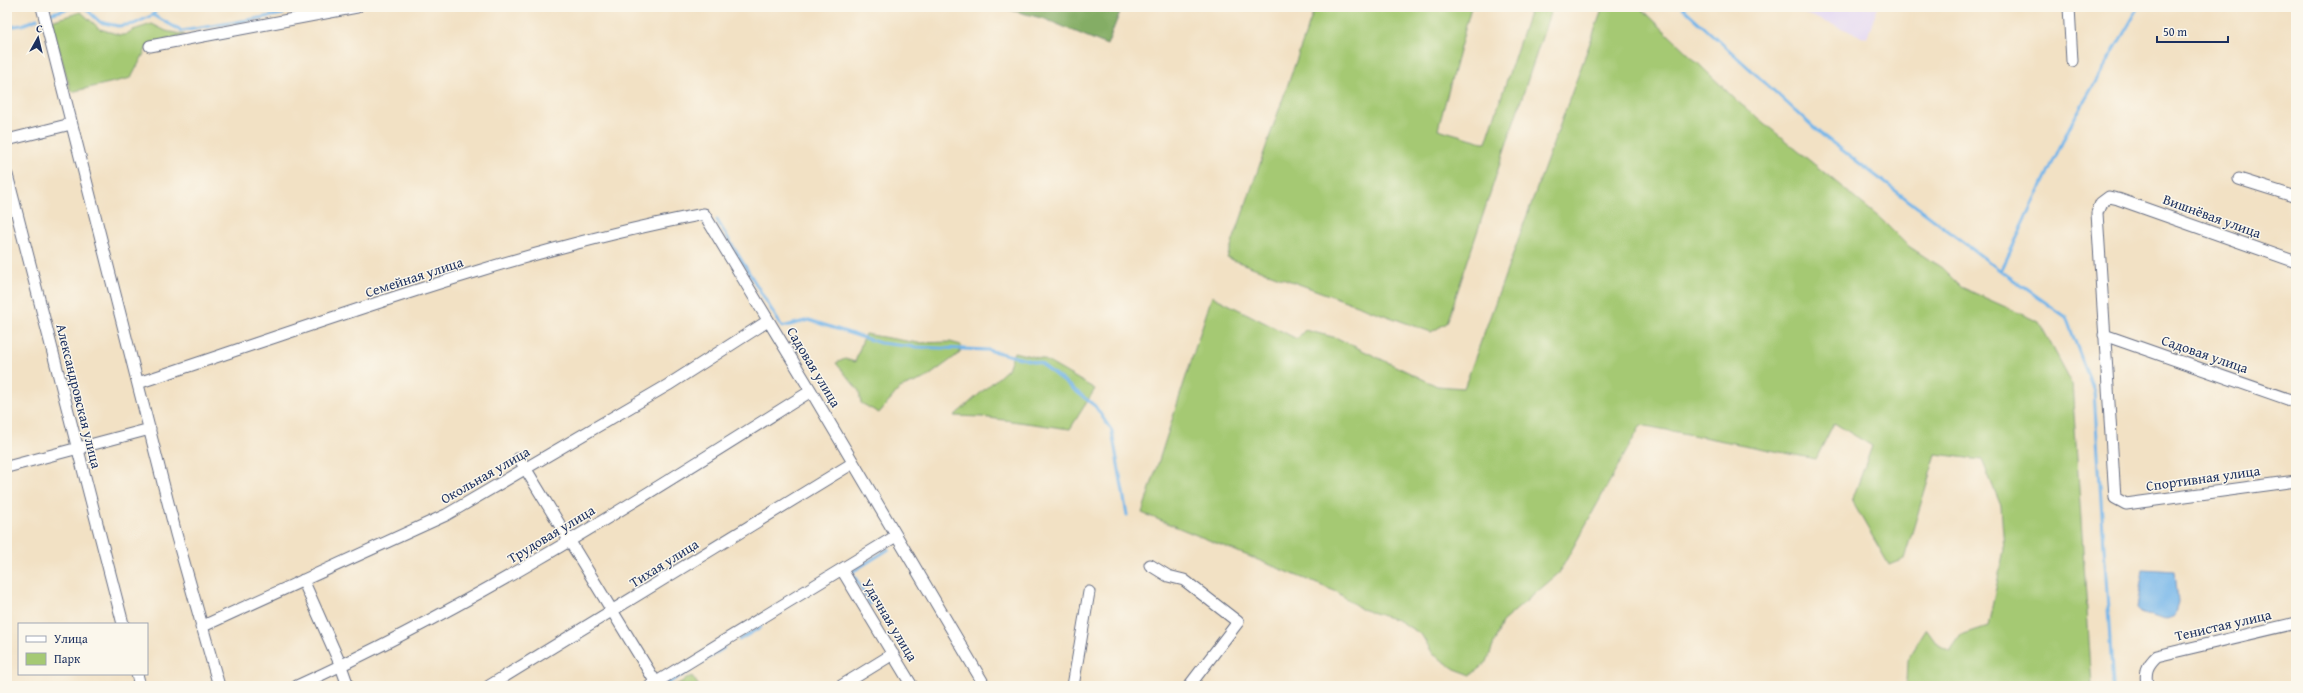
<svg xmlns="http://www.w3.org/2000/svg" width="2303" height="693" font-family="'Gentium Book Plus',serif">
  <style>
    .built { fill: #e1d4f4 }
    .green { fill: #a5c973; stroke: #607c68 }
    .forest { fill: #84ad65; stroke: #506e62 }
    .water { fill: #75b6ea; stroke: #4872a4 }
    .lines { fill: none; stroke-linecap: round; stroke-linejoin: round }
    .stream { stroke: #75b6ea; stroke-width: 3 }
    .minor-casing { stroke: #666d82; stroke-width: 13 }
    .minor { stroke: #fff; stroke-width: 11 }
    .labels { text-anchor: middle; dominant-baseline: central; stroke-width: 3; stroke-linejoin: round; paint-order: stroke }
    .street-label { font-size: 14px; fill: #1b2f5e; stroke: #fbf7ec }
  </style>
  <rect width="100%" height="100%" fill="#fbf7ec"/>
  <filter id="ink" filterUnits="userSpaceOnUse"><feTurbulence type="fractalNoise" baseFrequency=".025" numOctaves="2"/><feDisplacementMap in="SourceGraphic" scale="8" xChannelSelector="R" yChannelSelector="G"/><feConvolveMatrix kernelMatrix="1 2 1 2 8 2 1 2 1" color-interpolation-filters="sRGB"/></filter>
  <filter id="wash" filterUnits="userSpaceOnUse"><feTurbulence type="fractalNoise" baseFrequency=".012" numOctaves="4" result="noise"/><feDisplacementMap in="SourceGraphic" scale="16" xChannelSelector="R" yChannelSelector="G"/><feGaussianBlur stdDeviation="0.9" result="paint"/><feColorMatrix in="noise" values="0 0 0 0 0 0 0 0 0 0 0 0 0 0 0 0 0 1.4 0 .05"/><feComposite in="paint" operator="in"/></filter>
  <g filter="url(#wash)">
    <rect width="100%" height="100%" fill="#f2e1c4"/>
    <path class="built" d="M 1787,7 L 1878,7 L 1867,38 Z"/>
    <path class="green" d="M 1315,7 L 1471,7 L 1438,129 L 1486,143 L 1531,7 L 1552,7 L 1447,323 L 1431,332 L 1227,258 Z
      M 1603,7 L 1640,7 L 1737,101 L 1881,219 L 1907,245 L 1942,268 L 1961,287 L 2039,322 L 2072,383 L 2092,686 L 1906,686 L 1907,659 L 1926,629 L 1937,644 L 1950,651 L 1961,635 L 1988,626 L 2004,550 L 2001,506 L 1982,460 L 1936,454 L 1904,559 L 1889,565 L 1852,501 L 1872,446 L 1834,423 L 1816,459 L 1641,425 L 1559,573 L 1502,622 L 1487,662 L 1471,675 L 1455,669 L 1433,654 L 1421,634 L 1397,620 L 1361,609 L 1337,592 L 1142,513 L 1212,296 L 1297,339 L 1305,330 L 1337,338 L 1437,386 L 1464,388 Z
      M 81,12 L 100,29 L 120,35 L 125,35 L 133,30 L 152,24 L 166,31 L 185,35 L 149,44 L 131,78 L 71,92 L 51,21 Z
      M 865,334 L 918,343 L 950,342 L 961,345 L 960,353 L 926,378 L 900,388 L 879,413 L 861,403 L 859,391 L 836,363 L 845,359 L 855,362 Z
      M 1014,352 L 1043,359 L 1095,389 L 1070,429 L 982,417 L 954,416 L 1008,369 Z
      M 692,676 L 699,686 L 674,686 Z"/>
    <path class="forest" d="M 999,7 L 1122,7 L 1107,45 L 1045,19 Z"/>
    <path class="water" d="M 2143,569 L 2175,571 L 2178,603 L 2174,616 L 2164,620 L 2141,612 L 2137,608 Z"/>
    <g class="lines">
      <path class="stream" d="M 84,7 L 100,22 L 118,26 L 134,24 L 153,15 L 158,7
        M 1682,7 L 1821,134 L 2001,271 L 2066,317 L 2094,392 L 2113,686
        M 49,14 L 74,7
        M 153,15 L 182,31 L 283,14
        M 7,27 L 22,25 L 37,19
        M 717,220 L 782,327 L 809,320 L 880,343 L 915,347 L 988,350 L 1040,363 L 1095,406 L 1112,431 L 1127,515
        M 2001,271 L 2071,124 L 2139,7
        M 870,604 L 852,572 L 889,549
        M 739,640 L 761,627
        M 702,662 L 724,648
        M 663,686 L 692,669"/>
    </g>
  </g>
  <g filter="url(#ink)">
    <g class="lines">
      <defs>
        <path id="minor" d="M 42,7 L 176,534 L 219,686
          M 2069,7 L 2072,61
          M 150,46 L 357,7
          M 7,140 L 71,124
          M 7,175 L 123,624
          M 2239,179 L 2296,197
          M 2296,262 L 2118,199 L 2109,197 L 2101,203 L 2097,213 L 2115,498 L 2126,504 L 2296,481
          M 2104,335 L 2296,402
          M 138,383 C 324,322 511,251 704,214 L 811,391 L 985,686
          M 519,458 L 658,686
          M 7,467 L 150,429
          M 1150,565 L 1168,576 L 1184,580 L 1238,622 L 1189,686
          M 842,570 L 912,686
          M 303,580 L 341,666 L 348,686
          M 201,627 L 446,515 L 668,385 L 768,321
          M 137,674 L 140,686
          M 297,686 C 477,604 644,496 811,391
          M 489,686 L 853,463
          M 650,686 L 896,536
          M 841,686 L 893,654
          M 1073,686 L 1089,592
          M 2147,686 C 2145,673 2146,666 2157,656 L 2296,623"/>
      </defs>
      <use href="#minor" class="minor-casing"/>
      <use href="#minor" class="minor"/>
    </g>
  </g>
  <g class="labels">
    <g class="street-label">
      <text transform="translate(2212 216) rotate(20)">Вишнёвая улица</text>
      <text transform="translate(414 277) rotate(-18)">Семейная улица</text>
      <text transform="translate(2205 354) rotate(19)">Садовая улица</text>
      <text transform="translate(814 367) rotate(59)">Садовая улица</text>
      <text transform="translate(79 396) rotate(76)">Александровская улица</text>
      <text transform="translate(485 475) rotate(-30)">Окольная улица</text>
      <text transform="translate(2203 478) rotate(-8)">Спортивная улица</text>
      <text transform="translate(551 534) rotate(-31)">Трудовая улица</text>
      <text transform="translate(664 563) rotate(-32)">Тихая улица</text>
      <text transform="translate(890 620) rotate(59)">Удачная улица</text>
      <text transform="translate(2223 625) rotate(-13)">Тенистая улица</text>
    </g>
  </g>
  <rect width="2303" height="693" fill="none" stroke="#fbf7ec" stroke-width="24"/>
  <rect x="18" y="623" width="130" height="52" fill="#fbf7ec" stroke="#a1a7b3"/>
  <rect x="26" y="636" width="20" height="6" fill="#ffffff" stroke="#a1a7b3"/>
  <text x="54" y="643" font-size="12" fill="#1b2f5e">Улица</text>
  <rect x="26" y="653" width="20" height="12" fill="#a5c973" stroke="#a1a7b3"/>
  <text x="54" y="663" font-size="12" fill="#1b2f5e">Парк</text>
  <g transform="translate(38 38) rotate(8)" stroke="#fbf7ec" stroke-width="3" paint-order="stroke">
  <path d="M0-3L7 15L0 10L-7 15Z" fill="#1b2f5e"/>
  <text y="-6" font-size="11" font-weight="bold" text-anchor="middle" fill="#1b2f5e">С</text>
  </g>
  <path d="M2157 36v6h71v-6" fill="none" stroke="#1b2f5e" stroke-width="2"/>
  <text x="2163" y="36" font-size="12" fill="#1b2f5e" stroke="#fbf7ec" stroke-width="3" paint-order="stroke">50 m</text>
</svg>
